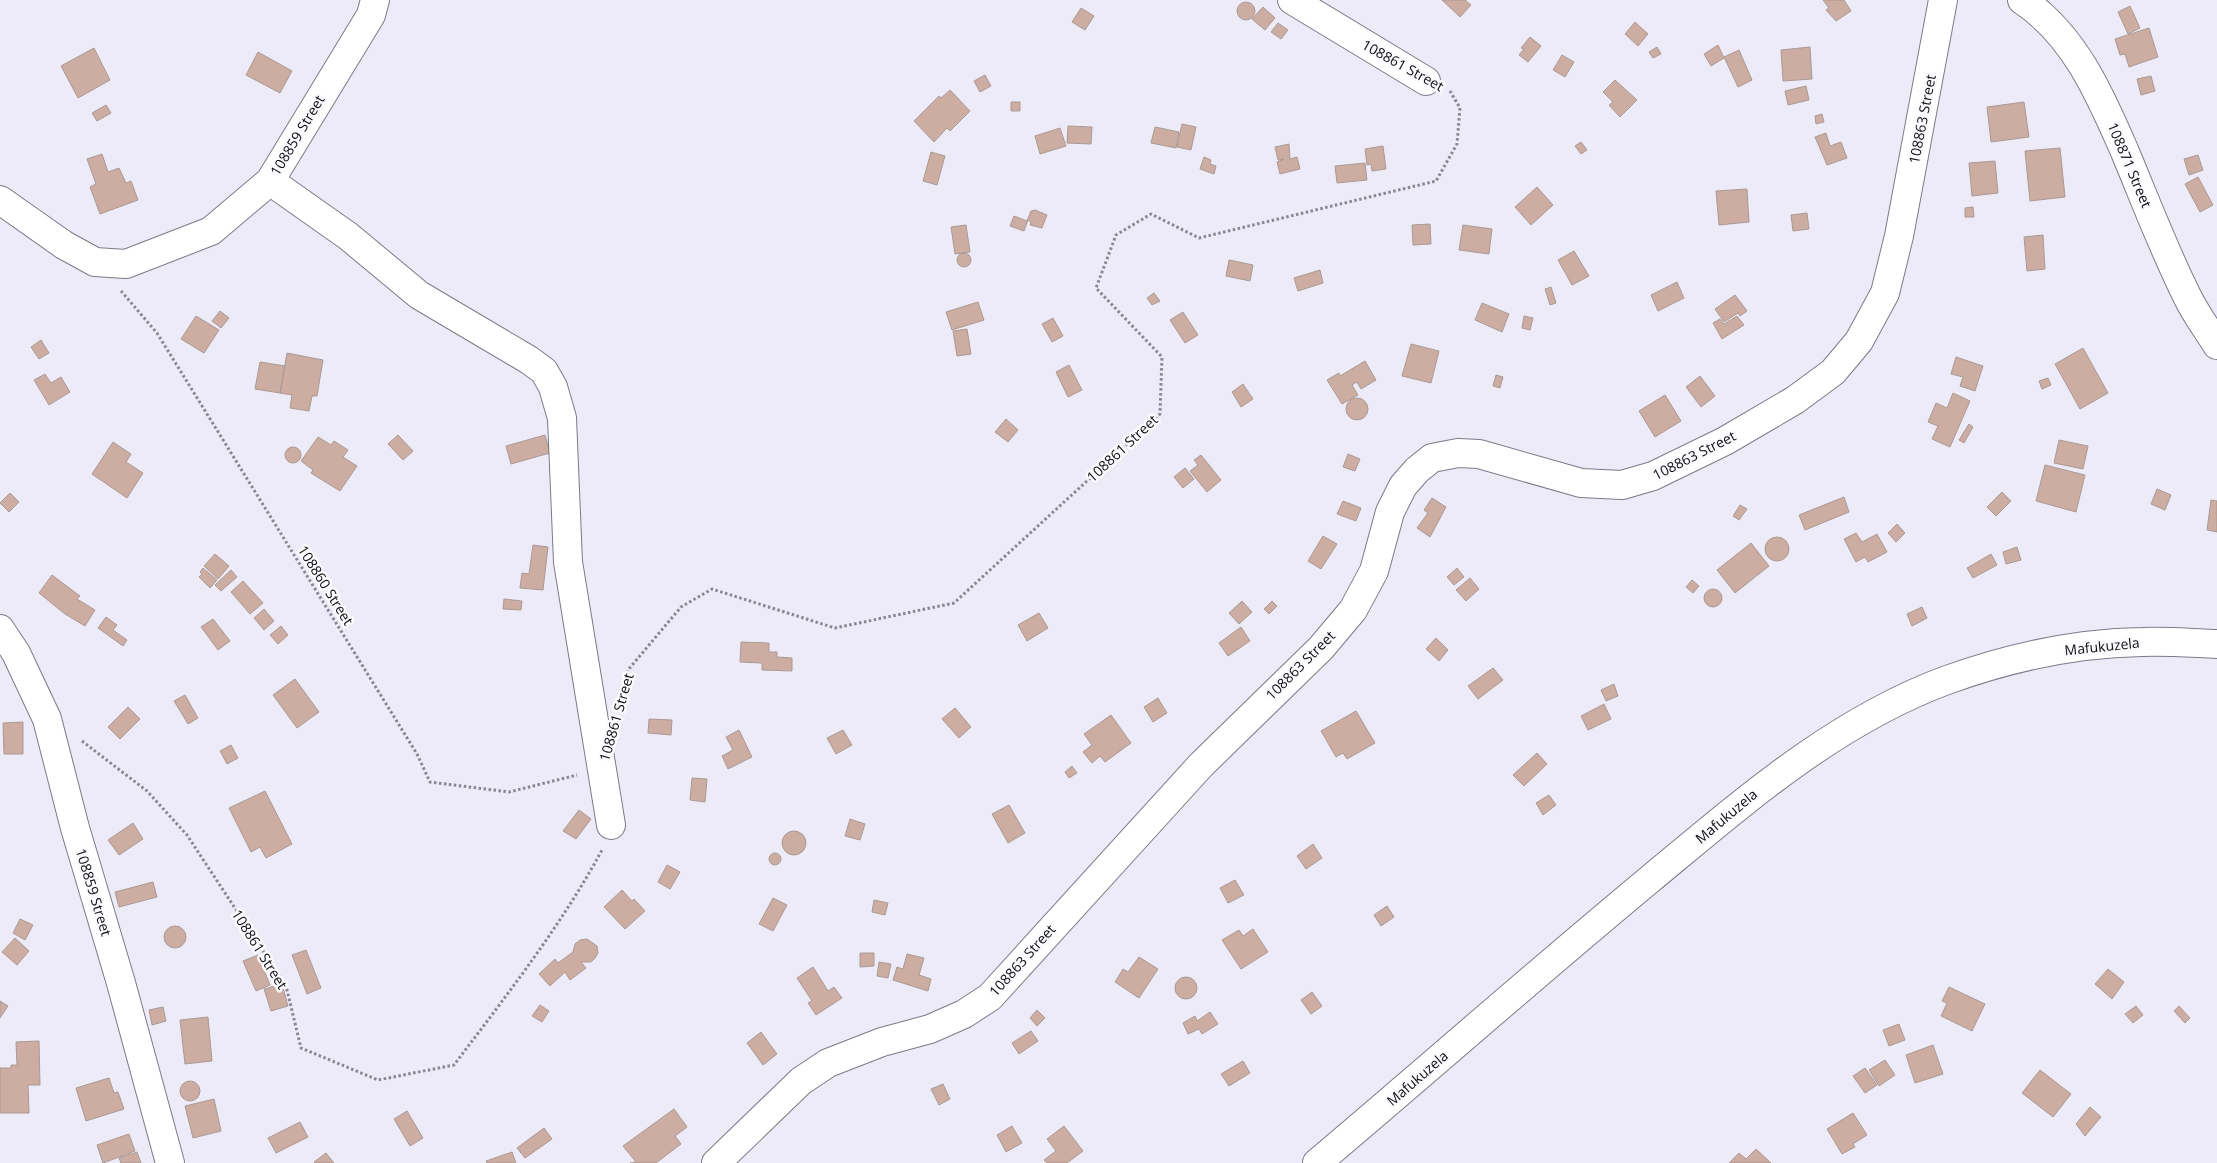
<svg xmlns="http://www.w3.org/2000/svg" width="2217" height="1163" font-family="'Open Sans',sans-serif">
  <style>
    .building { fill: #cdaca1; stroke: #a99a95 }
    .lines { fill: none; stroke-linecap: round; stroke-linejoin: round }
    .street-casing { stroke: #7d7a87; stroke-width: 30 }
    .secondary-casing { stroke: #7d7a87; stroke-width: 30 }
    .path { stroke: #88868f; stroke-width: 3; stroke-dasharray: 2.5 2.5; stroke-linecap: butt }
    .street { stroke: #fff; stroke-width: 28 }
    .secondary { stroke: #fff; stroke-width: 28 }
    .labels { text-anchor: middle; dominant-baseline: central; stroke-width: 5; stroke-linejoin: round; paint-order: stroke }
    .street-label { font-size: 14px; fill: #0e0d12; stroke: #fbfafd }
  </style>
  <rect width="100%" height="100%" fill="#eeebf9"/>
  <path class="building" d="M 1442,0 L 1465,0 L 1471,5 L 1460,17 Z
    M 1823,0 L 1844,0 L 1851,11 L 1836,21 L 1826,10 L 1829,8 Z
    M1237 11a9 9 0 1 1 18 0a9 9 0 1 1-18 0Z
    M 2130,6 L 2140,28 L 2128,34 L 2118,12 Z
    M 1263,7 L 1275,18 L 1265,30 L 1252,19 Z
    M 1081,8 L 1094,16 L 1085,30 L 1072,22 Z
    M 1635,22 L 1648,34 L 1638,46 L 1625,34 Z
    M 1278,23 L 1288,30 L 1281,39 L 1271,32 Z
    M 2149,28 L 2158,57 L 2129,67 L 2125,54 L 2120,55 L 2115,39 Z
    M 1530,37 L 1541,46 L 1528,62 L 1519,55 L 1524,49 L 1521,48 Z
    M 1718,45 L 1724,58 L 1711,66 L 1704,54 Z
    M 1657,47 L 1661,54 L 1653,58 L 1649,52 Z
    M 1810,47 L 1812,79 L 1783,81 L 1781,50 Z
    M 94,48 L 110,80 L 78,98 L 61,66 Z
    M 1739,50 L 1752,80 L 1738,87 L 1724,57 Z
    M 258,52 L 292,71 L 280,93 L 246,75 Z
    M 1562,55 L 1574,62 L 1565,77 L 1553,70 Z
    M 985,75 L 991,86 L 980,92 L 974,81 Z
    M 2151,76 L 2155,91 L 2141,95 L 2137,79 Z
    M 1615,80 L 1637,100 L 1620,117 L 1609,105 L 1613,102 L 1603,92 Z
    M 1806,86 L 1809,100 L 1788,105 L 1785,91 Z
    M 950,90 L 970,111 L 950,131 L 947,128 L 934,142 L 914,121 L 939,96 L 941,98 Z
    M 1011,102 L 1020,102 L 1020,111 L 1011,111 Z
    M 2024,102 L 2029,137 L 1991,142 L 1987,107 Z
    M 106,105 L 111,113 L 97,121 L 92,113 Z
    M 1822,114 L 1824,122 L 1816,124 L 1815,116 Z
    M 1182,124 L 1196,127 L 1191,150 L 1177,147 Z
    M 1068,126 L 1092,127 L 1091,144 L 1067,143 Z
    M 1155,127 L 1179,132 L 1176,148 L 1151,143 Z
    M 1060,128 L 1066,146 L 1040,154 L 1035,136 Z
    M 1826,133 L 1830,146 L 1841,142 L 1847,158 L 1827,165 L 1815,137 Z
    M 1581,142 L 1587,150 L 1581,154 L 1575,146 Z
    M 1289,144 L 1290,159 L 1297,157 L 1300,169 L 1280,174 L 1277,162 L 1284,159 L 1278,160 L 1275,147 Z
    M 1383,146 L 1386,169 L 1372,171 L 1371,164 L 1367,165 L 1365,149 Z
    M 2060,148 L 2065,197 L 2030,201 L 2025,151 Z
    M 931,152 L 945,156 L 937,185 L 923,181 Z
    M 102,154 L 108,172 L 119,168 L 126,183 L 131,181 L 138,200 L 100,214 L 90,187 L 96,184 L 87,159 Z
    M 2198,155 L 2203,170 L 2189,175 L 2184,159 Z
    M 1204,157 L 1211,160 L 1210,164 L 1216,166 L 1214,174 L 1200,169 Z
    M 1995,161 L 1998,193 L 1972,196 L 1969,163 Z
    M 1365,163 L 1367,180 L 1337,183 L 1335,166 Z
    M 2198,177 L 2213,205 L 2200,212 L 2185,184 Z
    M 1537,187 L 1553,205 L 1531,225 L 1515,207 Z
    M 1747,189 L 1749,222 L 1719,225 L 1716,191 Z
    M 1973,207 L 1974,217 L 1965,217 L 1965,208 Z
    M 1035,210 L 1047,215 L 1042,228 L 1030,225 L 1031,222 L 1028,220 L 1024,231 L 1010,226 L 1014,216 L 1027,221 L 1031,211 Z
    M 1807,213 L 1809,229 L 1793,231 L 1791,215 Z
    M 1430,224 L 1431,244 L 1413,245 L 1412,225 Z
    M 966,225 L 970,252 L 955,254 L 951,227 Z
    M 1463,225 L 1492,229 L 1489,254 L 1459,250 Z
    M 2043,235 L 2045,269 L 2027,271 L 2024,237 Z
    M 1574,251 L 1589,276 L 1572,285 L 1558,260 Z
    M957 260a7 7 0 1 1 14 0a7 7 0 1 1-14 0Z
    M 1229,260 L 1253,265 L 1250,281 L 1226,276 Z
    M 1320,270 L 1323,283 L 1298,291 L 1294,278 Z
    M 1677,282 L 1684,298 L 1658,311 L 1651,295 Z
    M 1551,287 L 1556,303 L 1550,305 L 1545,289 Z
    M 1154,293 L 1160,301 L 1152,305 L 1147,298 Z
    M 1735,295 L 1747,311 L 1740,316 L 1738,313 L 1724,322 L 1715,309 Z
    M 978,302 L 984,320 L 952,330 L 946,312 Z
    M 1482,303 L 1509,314 L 1502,332 L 1475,320 Z
    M 220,311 L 229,318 L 221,328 L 212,321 Z
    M 1183,312 L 1198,335 L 1185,343 L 1170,320 Z
    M 196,316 L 219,330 L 204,353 L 181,339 Z
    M 1524,316 L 1533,318 L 1530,330 L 1522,328 Z
    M 1737,316 L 1744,325 L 1722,339 L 1713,323 L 1720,319 L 1724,324 Z
    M 1053,318 L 1063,336 L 1052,342 L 1042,324 Z
    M 967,329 L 971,354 L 957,356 L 953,331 Z
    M 41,340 L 49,353 L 39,359 L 31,347 Z
    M 1411,344 L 1439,351 L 1431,383 L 1402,376 Z
    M 2083,348 L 2108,393 L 2080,409 L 2055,364 Z
    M 287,353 L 323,360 L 317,396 L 312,396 L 309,411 L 290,408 L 292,395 L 280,393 Z
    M 1956,357 L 1983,366 L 1975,391 L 1960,386 L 1963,377 L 1951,374 Z
    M 1365,361 L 1376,380 L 1361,389 L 1357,382 L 1352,385 L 1358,395 L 1342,404 L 1327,380 L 1339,373 L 1340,376 Z
    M 260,362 L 285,366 L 280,393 L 255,389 Z
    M 1069,365 L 1082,390 L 1068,397 L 1056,372 Z
    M 45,374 L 51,383 L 61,377 L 70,392 L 49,405 L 34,380 Z
    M 1496,375 L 1503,377 L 1500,388 L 1493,386 Z
    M 1700,376 L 1715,396 L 1701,407 L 1686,387 Z
    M 2048,378 L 2051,385 L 2042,389 L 2039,381 Z
    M 1243,384 L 1253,399 L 1241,407 L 1232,392 Z
    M 1953,393 L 1970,401 L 1950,447 L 1932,439 L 1938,426 L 1928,422 L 1936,403 L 1947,408 Z
    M 1665,395 L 1681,421 L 1655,437 L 1639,411 Z
    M1346 409a11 11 0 1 1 22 0a11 11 0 1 1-22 0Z
    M 1006,419 L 1018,430 L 1008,442 L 995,432 Z
    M 1969,424 L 1973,427 L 1964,443 L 1959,440 Z
    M 398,435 L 413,451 L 403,460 L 388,444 Z
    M 545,435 L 550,453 L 511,464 L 506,446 Z
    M 318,437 L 331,445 L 334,441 L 348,450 L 343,457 L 357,466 L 340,491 L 311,473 L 313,470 L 301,461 Z
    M 2059,440 L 2088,446 L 2083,469 L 2054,463 Z
    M 113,442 L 131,454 L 126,462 L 143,473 L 127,498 L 92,474 Z
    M285 455a8 8 0 1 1 16 0a8 8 0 1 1-16 0Z
    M 1348,454 L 1360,459 L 1355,471 L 1343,467 Z
    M 1201,455 L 1221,480 L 1207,492 L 1190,471 L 1198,465 L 1194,460 Z
    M 2045,465 L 2085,475 L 2076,512 L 2036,501 Z
    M 1185,468 L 1194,479 L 1183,488 L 1174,477 Z
    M 2157,489 L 2171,495 L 2165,510 L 2151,504 Z
    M 2002,492 L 2011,501 L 1996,516 L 1987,507 Z
    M 10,493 L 19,502 L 9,512 L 0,503 Z
    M 1844,497 L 1849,512 L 1805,530 L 1799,515 Z
    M 1432,498 L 1446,507 L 1430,537 L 1417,528 L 1428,513 L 1424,510 Z
    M 2211,500 L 2217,501 L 2217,532 L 2207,530 Z
    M 1343,501 L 1361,508 L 1356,521 L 1337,514 Z
    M 1740,505 L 1747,509 L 1739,520 L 1733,516 Z
    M 1897,524 L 1905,533 L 1896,542 L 1888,533 Z
    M 1856,533 L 1862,542 L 1877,534 L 1887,552 L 1868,562 L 1865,557 L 1856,562 L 1844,539 Z
    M 1323,536 L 1337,544 L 1321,569 L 1308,561 Z
    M1765 549a12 12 0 1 1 24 0a12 12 0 1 1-24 0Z
    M 1751,543 L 1769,566 L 1735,593 L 1717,570 Z
    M 533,545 L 548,547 L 543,590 L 520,588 L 522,573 L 529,574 Z
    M 2017,547 L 2021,560 L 2006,564 L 2003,552 Z
    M 215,554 L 229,566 L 218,579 L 204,566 Z
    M 1991,554 L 1997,565 L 1973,578 L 1967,568 Z
    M 203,568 L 217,580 L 210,588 L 199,577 L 202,574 L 200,572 Z
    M 1457,568 L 1464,577 L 1454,585 L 1447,577 Z
    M 231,570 L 237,577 L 221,591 L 215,585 Z
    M 52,575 L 80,596 L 77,599 L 95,610 L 85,626 L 65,614 L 39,593 Z
    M 1470,578 L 1479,589 L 1466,601 L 1456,590 Z
    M 1692,580 L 1699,586 L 1693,593 L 1686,587 Z
    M 243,581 L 263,603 L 250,614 L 231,592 Z
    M1704 598a9 9 0 1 1 18 0a9 9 0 1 1-18 0Z
    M 504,599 L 522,601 L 521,610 L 503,609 Z
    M 1242,601 L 1252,612 L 1239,624 L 1229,613 Z
    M 1272,601 L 1277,606 L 1269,614 L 1264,609 Z
    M 1922,607 L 1927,618 L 1912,626 L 1907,614 Z
    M 264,609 L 274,621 L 264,630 L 254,618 Z
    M 1039,613 L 1048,628 L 1027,641 L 1018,625 Z
    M 106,617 L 117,625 L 113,630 L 127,640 L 123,646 L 98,628 Z
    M 213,619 L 230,641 L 218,650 L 201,627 Z
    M 281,626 L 288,635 L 278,644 L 270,635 Z
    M 1241,627 L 1250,641 L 1228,656 L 1219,643 Z
    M 1436,638 L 1448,650 L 1439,661 L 1426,649 Z
    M 741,642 L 769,643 L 769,652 L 777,652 L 777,657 L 792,658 L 792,671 L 762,670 L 762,663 L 740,662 Z
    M 1493,668 L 1503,680 L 1478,699 L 1468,686 Z
    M 295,679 L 319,712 L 297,728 L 273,695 Z
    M 1614,684 L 1618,696 L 1606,701 L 1601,690 Z
    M 185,695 L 198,718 L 188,724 L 174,701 Z
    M 1158,698 L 1167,713 L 1153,722 L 1144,707 Z
    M 1604,704 L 1611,719 L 1588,730 L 1581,716 Z
    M 128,707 L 140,719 L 120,739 L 108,727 Z
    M 955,708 L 971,727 L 959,738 L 942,719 Z
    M 1356,711 L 1375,743 L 1347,759 L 1343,753 L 1336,757 L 1321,731 Z
    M 1111,715 L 1131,743 L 1105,762 L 1100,756 L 1092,763 L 1083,752 L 1092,745 L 1084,734 Z
    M 649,719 L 672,720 L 671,735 L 648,733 Z
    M 23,722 L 23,754 L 4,754 L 3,723 Z
    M 739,730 L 752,757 L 728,769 L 722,756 L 733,750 L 726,737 Z
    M 843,730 L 852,745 L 836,754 L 827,738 Z
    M 231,745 L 238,758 L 227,764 L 220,751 Z
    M 1537,753 L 1547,764 L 1524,786 L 1513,775 Z
    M 1072,766 L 1077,773 L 1069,778 L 1065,772 Z
    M 692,778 L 707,779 L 705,802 L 690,800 Z
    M 265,791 L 292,844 L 266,858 L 260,847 L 251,852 L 229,808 Z
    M 1549,795 L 1556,805 L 1543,815 L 1536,803 Z
    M 1009,805 L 1025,833 L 1008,843 L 992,814 Z
    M 579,810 L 591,819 L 576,839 L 563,831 Z
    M 850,819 L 865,824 L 860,840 L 845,836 Z
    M 133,823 L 143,839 L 119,855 L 108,840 Z
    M782 843a12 12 0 1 1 24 0a12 12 0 1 1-24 0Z
    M 1313,844 L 1322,858 L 1306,869 L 1297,856 Z
    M769 859a6 6 0 1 1 12 0a6 6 0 1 1-12 0Z
    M 667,865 L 680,872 L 670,889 L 658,882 Z
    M 1235,880 L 1244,895 L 1228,903 L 1220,888 Z
    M 153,882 L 157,897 L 119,907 L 115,892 Z
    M 622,890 L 632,901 L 634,899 L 645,911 L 625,929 L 604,907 Z
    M 773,898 L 787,905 L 773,931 L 759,924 Z
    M 874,900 L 888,903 L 885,915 L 872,912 Z
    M 1387,906 L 1394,917 L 1381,926 L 1374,915 Z
    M 20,919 L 33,925 L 25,940 L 13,933 Z
    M164 937a11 11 0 1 1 22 0a11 11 0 1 1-22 0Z
    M 1253,929 L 1268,952 L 1241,969 L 1222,940 L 1239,930 L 1243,936 Z
    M 15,938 L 29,951 L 17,965 L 2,952 Z
    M 587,939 L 597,946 L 598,953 L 595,958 L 591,962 L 581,962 L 586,968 L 570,980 L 565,972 L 550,986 L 539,974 L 555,959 L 558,963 L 573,952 L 575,944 L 580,940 Z
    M 306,950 L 321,988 L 307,994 L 292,955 Z
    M 860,953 L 874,953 L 874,966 L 860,967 Z
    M 907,954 L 924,958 L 919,975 L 931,979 L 928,991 L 893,980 L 897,967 L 903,969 Z
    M 258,955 L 270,985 L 256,991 L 243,961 Z
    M 1139,957 L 1158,969 L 1139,998 L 1115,982 L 1123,969 L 1128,972 Z
    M 879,962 L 891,964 L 888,978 L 877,976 Z
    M 813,967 L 828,991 L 834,987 L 842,998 L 816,1015 L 808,1003 L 812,1001 L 797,978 Z
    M 2108,969 L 2124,982 L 2112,999 L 2095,984 Z
    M1175 988a11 11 0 1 1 22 0a11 11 0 1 1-22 0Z
    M 282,984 L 288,1006 L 271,1011 L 264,989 Z
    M 1949,987 L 1985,1004 L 1972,1031 L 1941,1016 L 1947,1003 L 1942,1001 Z
    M 1312,992 L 1322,1006 L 1311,1014 L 1301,1000 Z
    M 0,1001 L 8,1006 L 0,1018 Z
    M 540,1005 L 549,1011 L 542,1022 L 532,1016 Z
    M 2136,1006 L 2143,1015 L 2133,1023 L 2125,1014 Z
    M 2179,1006 L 2190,1018 L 2185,1023 L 2174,1011 Z
    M 163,1007 L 166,1021 L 152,1025 L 149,1010 Z
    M 1037,1010 L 1045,1018 L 1037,1026 L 1030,1018 Z
    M 1210,1012 L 1218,1024 L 1202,1034 L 1199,1029 L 1188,1034 L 1183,1023 L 1195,1016 L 1197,1021 Z
    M 208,1017 L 212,1061 L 185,1064 L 180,1020 Z
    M 1899,1024 L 1905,1040 L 1889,1046 L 1883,1030 Z
    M 1031,1031 L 1038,1041 L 1019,1054 L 1012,1043 Z
    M 761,1032 L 777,1054 L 763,1065 L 747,1043 Z
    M 39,1041 L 40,1085 L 28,1085 L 29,1113 L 0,1113 L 0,1068 L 11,1068 L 11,1065 L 17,1065 L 16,1042 Z
    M 1933,1045 L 1943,1074 L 1915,1083 L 1906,1055 Z
    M 1885,1060 L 1895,1075 L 1879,1086 L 1869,1070 Z
    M 1243,1061 L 1250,1073 L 1229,1086 L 1221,1074 Z
    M 1865,1068 L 1877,1085 L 1865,1093 L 1853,1076 Z
    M 2040,1070 L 2071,1094 L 2053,1117 L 2022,1093 Z
    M 109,1078 L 114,1093 L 118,1092 L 124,1109 L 86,1121 L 76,1088 Z
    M180 1091a10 10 0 1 1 20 0a10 10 0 1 1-20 0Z
    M 943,1084 L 950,1099 L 939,1105 L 931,1089 Z
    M 214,1099 L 221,1131 L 193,1138 L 185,1106 Z
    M 2090,1107 L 2101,1117 L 2085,1136 L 2076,1124 Z
    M 674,1109 L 687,1127 L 675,1136 L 681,1144 L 656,1163 L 630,1163 L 636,1162 L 623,1146 Z
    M 407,1111 L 423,1138 L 410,1146 L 394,1119 Z
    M 1853,1113 L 1867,1135 L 1853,1144 L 1855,1147 L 1842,1154 L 1827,1129 Z
    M 300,1122 L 308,1137 L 276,1153 L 268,1138 Z
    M 1012,1126 L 1022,1143 L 1006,1152 L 997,1135 Z
    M 1064,1126 L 1083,1151 L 1067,1163 L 1047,1163 L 1044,1160 L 1056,1151 L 1047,1139 Z
    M 544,1128 L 552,1139 L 525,1158 L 517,1148 Z
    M 129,1134 L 135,1151 L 103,1163 L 97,1145 Z
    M 1756,1149 L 1771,1163 L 1729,1163 L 1739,1153 L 1746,1159 Z
    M 137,1152 L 141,1163 L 121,1163 L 119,1158 Z
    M 512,1152 L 516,1163 L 487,1163 L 486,1161 Z
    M 326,1153 L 334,1163 L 315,1163 L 314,1162 Z"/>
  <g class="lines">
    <defs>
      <path id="street" d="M 1292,0 L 1426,81
        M 270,181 L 348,236 L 419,295 L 529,360 L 544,371 L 553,387 L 562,418 L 568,562 L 611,825
        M 0,200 L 64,245 L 95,262 L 126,264 L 211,231 L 270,181 L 371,15 L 375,0
        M 0,629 L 16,653 L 47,719 L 75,828 L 121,983 L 170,1163
        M 716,1163 L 801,1081 L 828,1063 L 882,1042 L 930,1029 L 964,1014 L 990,997 L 1201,765 L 1321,648 L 1353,610 L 1374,571 L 1390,512 L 1403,486 L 1417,470 L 1432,458 L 1458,453 L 1479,454 L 1581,483 L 1622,485 L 1653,476 L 1725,441 L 1795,400 L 1833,372 L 1859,341 L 1885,293 L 1899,236 L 1943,0"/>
      <path id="secondary" d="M 2022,0 C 2075,35 2101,97 2125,152 C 2145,200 2164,250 2187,296 C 2195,313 2207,329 2217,345
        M 1317,1163 C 1428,1069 1537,973 1649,880 C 1741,804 1833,722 1947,680 C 2008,658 2077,643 2142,642 C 2167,641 2192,643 2217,644"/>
    </defs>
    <use href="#street" class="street-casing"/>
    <use href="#secondary" class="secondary-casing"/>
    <path class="path" d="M 121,291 L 157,333 L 417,754 L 430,782 L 509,792 L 577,775
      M 619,702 L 628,670 L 681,607 L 712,589 L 835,628 L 954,603 L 1160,414 L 1162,357 L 1096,288 L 1116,235 L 1151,214 L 1199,238 L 1436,181 L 1457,144 L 1460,108 L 1450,91
      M 82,741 L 147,791 L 187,835 L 286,986 L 301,1048 L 378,1080 L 454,1065 C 506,996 561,926 602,850"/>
    <use href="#street" class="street"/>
    <use href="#secondary" class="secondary"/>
  </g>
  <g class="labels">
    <g class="street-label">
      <text transform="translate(1403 65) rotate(29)">108861 Street</text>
      <text transform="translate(1922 119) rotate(-79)">108863 Street</text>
      <text transform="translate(297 135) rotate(-59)">108859 Street</text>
      <text transform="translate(2130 165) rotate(67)">108871 Street</text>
      <text transform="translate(1122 448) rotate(-43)">108861 Street</text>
      <text transform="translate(1694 455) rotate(-27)">108863 Street</text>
      <text transform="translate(326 585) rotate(58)">108860 Street</text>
      <text transform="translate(2102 646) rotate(-6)">Mafukuzela</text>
      <text transform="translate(1300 665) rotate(-45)">108863 Street</text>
      <text transform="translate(616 717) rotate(-74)">108861 Street</text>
      <text transform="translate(1726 816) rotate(-40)">Mafukuzela</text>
      <text transform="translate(94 892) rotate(73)">108859 Street</text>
      <text transform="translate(260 949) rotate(58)">108861 Street</text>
      <text transform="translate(1022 960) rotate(-48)">108863 Street</text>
      <text transform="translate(1417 1078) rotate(-41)">Mafukuzela</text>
    </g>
  </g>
</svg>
